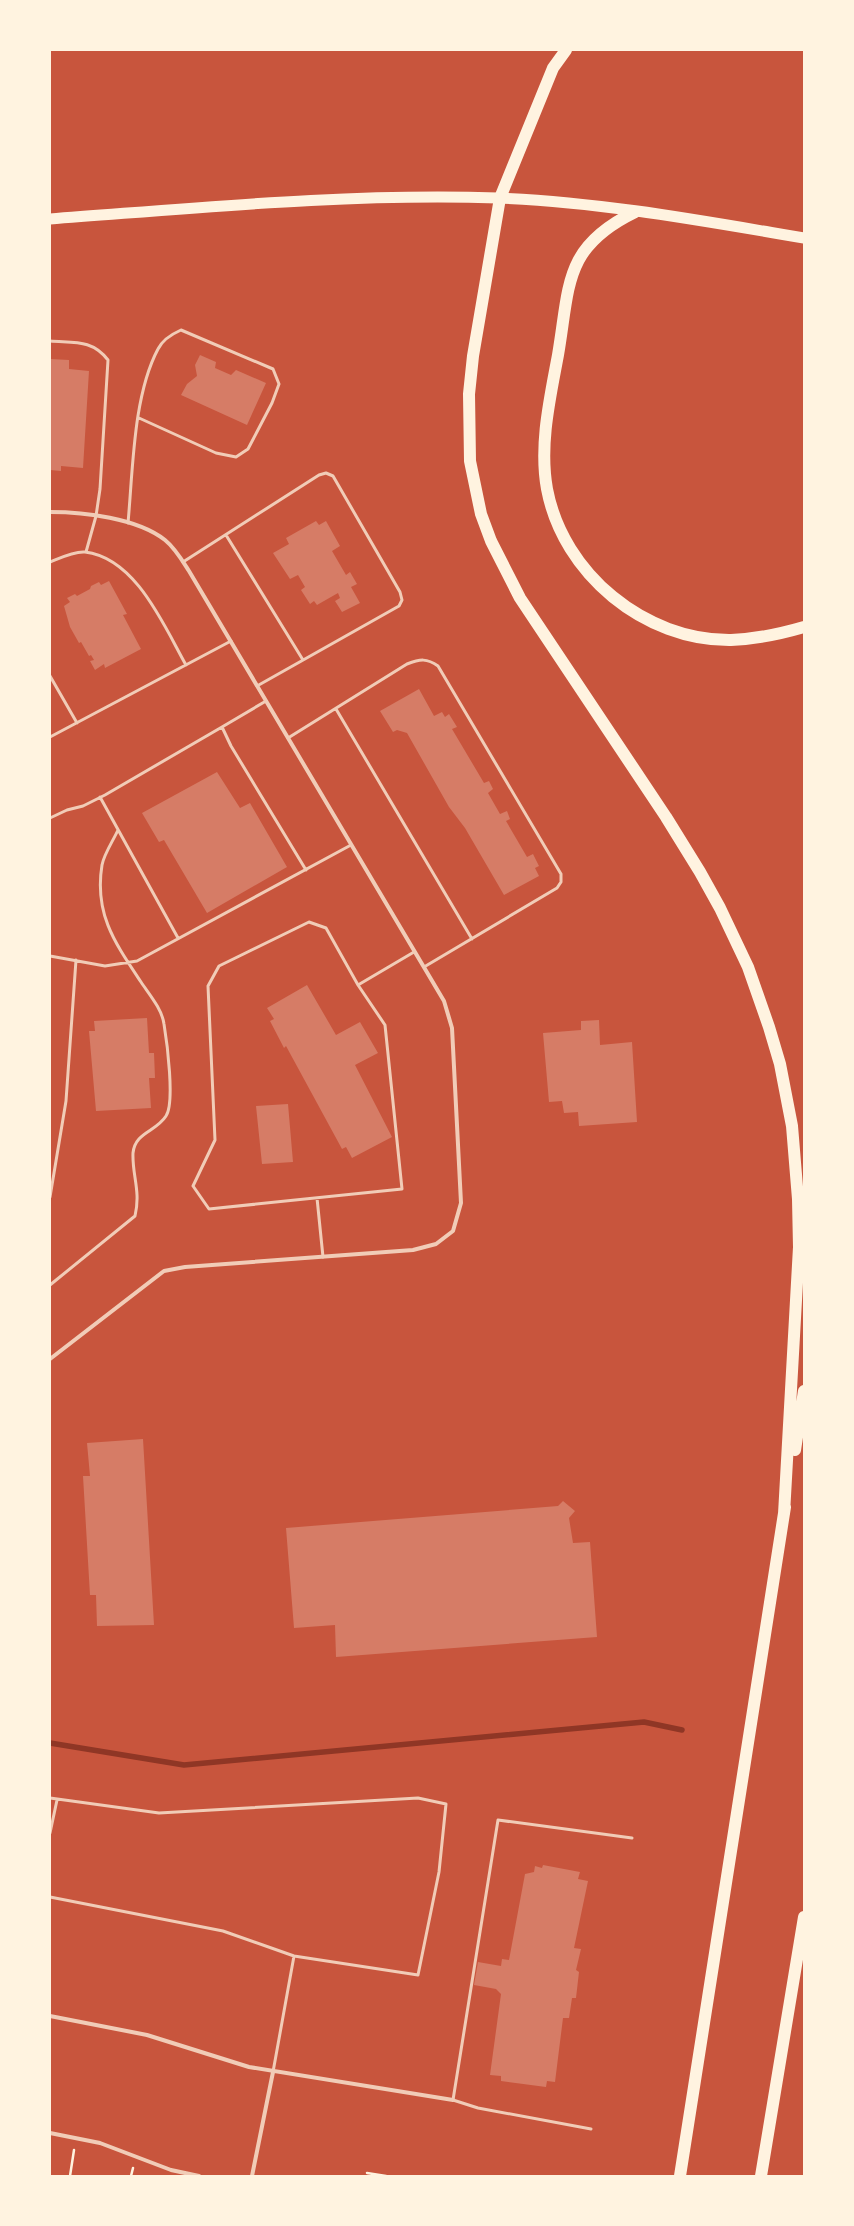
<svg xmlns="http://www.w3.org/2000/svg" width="854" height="2226" font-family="'Space Grotesk',sans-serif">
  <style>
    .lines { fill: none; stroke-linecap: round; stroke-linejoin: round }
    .stream { stroke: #8f3625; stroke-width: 5.5 }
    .building { fill: #d67c66 }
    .path { stroke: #fff3e0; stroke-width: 2.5 }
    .service { stroke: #f1ccb7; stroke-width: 3 }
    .minor { stroke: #f1ccb7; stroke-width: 4 }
    .trunk { stroke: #fff3e0; stroke-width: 11 }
    .motorway { stroke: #fff3e0; stroke-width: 12 }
  </style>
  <rect width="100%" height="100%" fill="#c8553d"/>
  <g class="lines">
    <path class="stream" d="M 50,1743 L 184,1765 L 644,1722 L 682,1730"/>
  </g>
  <path class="building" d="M 200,355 L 216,362 L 215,368 L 231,375 L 236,370 L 266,383 L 247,425 L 181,395 L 187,384 L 197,376 L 195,365 Z
    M 50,359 L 69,360 L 69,369 L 89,371 L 83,468 L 61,466 L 61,471 L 50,470 Z
    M 316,521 L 319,525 L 326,521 L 340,546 L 332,551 L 346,575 L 350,572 L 357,584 L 351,587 L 360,603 L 342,612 L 335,601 L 340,598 L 338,593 L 317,605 L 314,601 L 310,604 L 301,590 L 305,587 L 298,575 L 290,579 L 273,553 L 289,544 L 286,538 Z
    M 109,581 L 127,614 L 123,615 L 141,649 L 105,668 L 104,664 L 95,670 L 90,661 L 94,660 L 91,655 L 89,656 L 81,642 L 79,643 L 70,627 L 64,606 L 70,602 L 67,598 L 75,594 L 77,596 L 90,589 L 91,586 L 99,582 L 101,585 Z
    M 419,689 L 434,716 L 442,712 L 445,717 L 449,714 L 457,727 L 452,729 L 484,783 L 489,781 L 493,789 L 488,793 L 500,814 L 507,811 L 510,819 L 506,821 L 527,857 L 533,854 L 539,866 L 535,868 L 539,876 L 504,895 L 465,828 L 449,807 L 407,733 L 397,730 L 393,732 L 380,711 Z
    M 217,772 L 240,808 L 250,803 L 287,867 L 207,913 L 164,840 L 159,842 L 142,813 Z
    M 307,985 L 336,1035 L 360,1022 L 378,1053 L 355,1065 L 392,1137 L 352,1158 L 346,1147 L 342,1149 L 286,1046 L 284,1048 L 270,1021 L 274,1019 L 267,1008 Z
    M 147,1018 L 149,1053 L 154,1053 L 155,1078 L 149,1078 L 151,1108 L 96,1111 L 89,1031 L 95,1031 L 94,1021 Z
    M 599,1020 L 600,1045 L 632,1042 L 637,1122 L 579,1126 L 578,1112 L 564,1113 L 562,1101 L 549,1102 L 543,1033 L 581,1030 L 581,1021 Z
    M 288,1104 L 293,1162 L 262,1164 L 256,1106 Z
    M 143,1439 L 154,1625 L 97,1626 L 96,1595 L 90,1595 L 83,1476 L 90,1476 L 87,1443 Z
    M 563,1501 L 575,1511 L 569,1518 L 573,1543 L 590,1542 L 597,1637 L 336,1657 L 335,1625 L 294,1628 L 286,1528 L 558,1506 Z
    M 543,1865 L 580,1872 L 578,1879 L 588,1881 L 574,1948 L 581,1949 L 576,1970 L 579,1972 L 576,1998 L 572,1998 L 569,2018 L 563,2018 L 555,2082 L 547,2081 L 546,2087 L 501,2081 L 501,2076 L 490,2075 L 501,1994 L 496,1989 L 474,1985 L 478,1962 L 501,1966 L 502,1959 L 509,1960 L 525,1874 L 534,1872 L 535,1866 L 542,1868 Z"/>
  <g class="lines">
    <path class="path" d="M 367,2173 L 386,2176
      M 70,2176 L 74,2150
      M 131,2176 L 133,2168"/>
    <path class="service" d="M 50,341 C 74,343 92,339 108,360 L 100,489 L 96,516 L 86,552
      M 128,523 C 133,470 133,396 158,349 C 163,339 172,334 181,330 L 273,369 L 279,384 L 272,403 L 248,449 L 236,457 L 216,453 L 139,418
      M 226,535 L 303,660
      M 50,562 C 60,558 74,551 85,552 C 136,558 164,626 186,665
      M 183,562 L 319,475 L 326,473 L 333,476 L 400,592 L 402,600 L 399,606 L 257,686
      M 50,676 L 77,723
      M 336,709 L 472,939
      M 222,727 L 266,701
      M 50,737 L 231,641
      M 288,738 L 407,664 C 420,659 427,658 438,666 L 561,874 L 561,882 L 557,888 L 424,967
      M 100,797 L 178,938
      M 50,818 L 67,810 L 83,806 L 105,795 L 222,727 L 231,746 L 306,870
      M 50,956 L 105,966 L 137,961 L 351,845
      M 358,985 L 326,928 L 309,922 L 219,966 L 208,986 L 215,1140 L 193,1186 L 209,1209 L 402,1189 L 385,1025 L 358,985 L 414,952
      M 50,1197 L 66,1101 L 76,960
      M 317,1198 L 323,1257
      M 50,1285 L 135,1216 C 141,1191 132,1175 133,1153 C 135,1132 156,1132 166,1116 C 175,1103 167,1042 164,1024 C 162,1009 149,994 141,982 C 115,943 94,914 102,865 C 104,854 113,841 118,830
      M 50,1798 L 159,1813 L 418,1798 L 446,1804 L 439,1872 L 418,1975 L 294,1956 L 223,1931 L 50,1897
      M 50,1833 L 57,1800
      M 273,2072 L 294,1956
      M 591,2129 L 478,2108 L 453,2100 L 498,1820 L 632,1838"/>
    <path class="minor" d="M 50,512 C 84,512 137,518 165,540 C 175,548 182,560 189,571 L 444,1001 L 452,1028 L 461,1203 L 453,1231 L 436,1244 L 413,1250 L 185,1267 L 164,1271 L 50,1359
      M 50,2016 L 147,2035 L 249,2067 L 453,2100
      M 50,2133 L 100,2143 L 171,2170 L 199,2176
      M 252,2176 L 273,2072"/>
    <path class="trunk" d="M 50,219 C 199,208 349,193 498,198 C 601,202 703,221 804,238"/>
    <path class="motorway" d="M 566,50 L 553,68 L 500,198 L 473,356 L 469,394 L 470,461 L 481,514 L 491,541 L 520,598 L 666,817 L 700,872 L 720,908 L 748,967 L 769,1027 L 780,1064 L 792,1126 L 798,1199 L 799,1247 L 784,1514
      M 635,212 C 563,247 570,285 558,355 C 550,398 539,445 547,489 C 563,574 645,641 731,640 C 756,639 780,634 804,627
      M 795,1450 L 804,1391
      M 680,2176 L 785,1507
      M 761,2176 L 804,1917"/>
  </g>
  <rect width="854" height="2226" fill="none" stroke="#fff3e0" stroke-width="102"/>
</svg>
